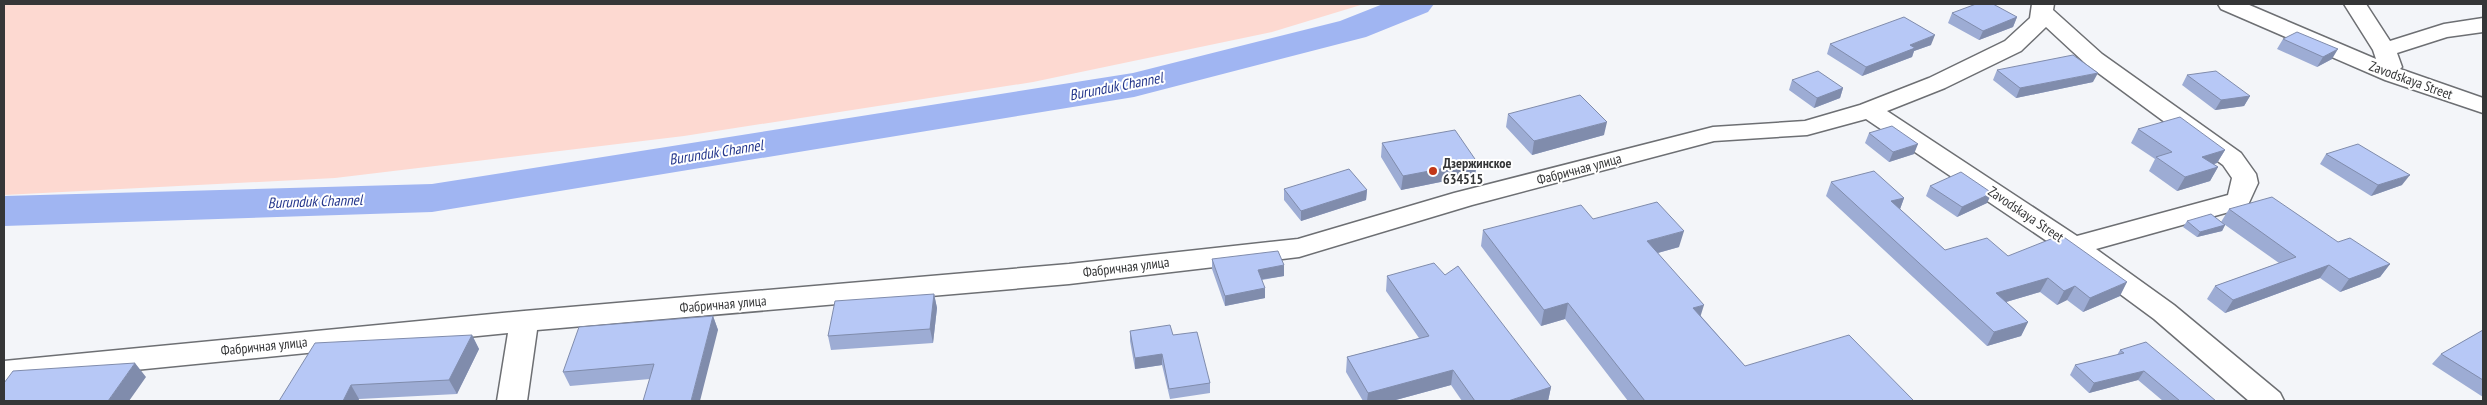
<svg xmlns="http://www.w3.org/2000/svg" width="2487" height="405" font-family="'PT Sans Narrow',sans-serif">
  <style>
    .green { fill: #fdd9d1 }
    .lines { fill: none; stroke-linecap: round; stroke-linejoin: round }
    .river { fill: #a0b5f2; fill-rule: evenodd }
    .minor-casing { stroke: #6d6f73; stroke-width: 3 }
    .minor { fill: #fff; fill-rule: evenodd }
    .wall { fill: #9dacd4 }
    .shaded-wall { fill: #808cac }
    .building { fill: #b7c8f6; stroke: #808cac }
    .poi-dot { fill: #c23717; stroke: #fff; stroke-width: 2 }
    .labels { text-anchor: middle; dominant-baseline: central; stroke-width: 4; stroke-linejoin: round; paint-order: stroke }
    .street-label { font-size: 14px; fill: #353637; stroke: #fff }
    .poi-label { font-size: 14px; font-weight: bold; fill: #353637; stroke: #fff; text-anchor: start }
    .water-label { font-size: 15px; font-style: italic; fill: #25378c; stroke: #fff }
  </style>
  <rect width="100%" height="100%" fill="#f3f5f9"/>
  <path class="green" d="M 4,4 L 1364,4 L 1272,32 L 1033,82 L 684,136 L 335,178 L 4,195 Z"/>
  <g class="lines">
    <path class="river" d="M 1383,4 L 1434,4 L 1428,12 L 1366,37 L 1134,97 L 432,212 L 4,226 L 4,196 L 432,184 L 1133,73 L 1340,21 Z"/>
    <defs>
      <path id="minor" d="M 2032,4 L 2054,4 L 2053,10 L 2102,54 L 2241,153 L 2256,174 L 2258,183 L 2247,207 L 2096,249 L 2174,305 L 2280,393 L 2284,401 L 2249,401 L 2154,319 L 2063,252 L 1866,119 L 1807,135 L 1714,141 L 1472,205 L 1299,257 L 1069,284 L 537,330 L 527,401 L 497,401 L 508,333 L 4,383 L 4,361 L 524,311 L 1069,264 L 1298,239 L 1454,193 L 1713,127 L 1805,121 L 1860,105 L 1929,78 L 2005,41 L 2030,18 ZM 2046,27 L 2086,64 L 2223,165 L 2232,178 L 2228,195 L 2077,236 L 1887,111 L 1945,88 L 2021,51 Z
        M 2218,4 L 2247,4 L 2376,59 L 2373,50 L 2344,4 L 2366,4 L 2390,41 L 2444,24 L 2483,18 L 2483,32 L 2447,37 L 2397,53 L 2402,67 L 2400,69 L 2483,98 L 2483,113 L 2385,80 L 2221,9 Z"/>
    </defs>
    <use href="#minor" class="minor-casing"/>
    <use href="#minor" class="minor"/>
  </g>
  <path class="wall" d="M 1952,13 L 2017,17 L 2013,27 L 1979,40 L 1948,23 Z
    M 2283,39 L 2332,59 L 2317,67 L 2277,49 Z
    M 1830,44 L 1931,45 L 1914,51 L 1912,57 L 1862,76 L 1827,54 Z
    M 1997,70 L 2093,82 L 2016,98 L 1993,80 Z
    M 2187,75 L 2250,96 L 2244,106 L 2215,110 L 2182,85 Z
    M 1792,80 L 1843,88 L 1840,98 L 1814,108 L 1789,90 Z
    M 1508,114 L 1604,135 L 1532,155 L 1506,127 Z
    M 2138,129 L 2225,150 L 2217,163 L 2214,164 L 2218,167 L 2210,181 L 2177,191 L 2149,171 L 2155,159 L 2131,143 Z
    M 1869,133 L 1914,154 L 1889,162 L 1865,143 Z
    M 1382,143 L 1477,162 L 1475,175 L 1401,190 L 1381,157 Z
    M 2326,154 L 2402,185 L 2371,196 L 2320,164 Z
    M 1831,182 L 1904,198 L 1900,209 L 1945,250 L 2008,256 L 2120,296 L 2083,312 L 2067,300 L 2057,305 L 2040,292 L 2006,302 L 2028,322 L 2021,336 L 1987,346 L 1826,196 Z
    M 1930,186 L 1987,203 L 1957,217 L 1926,196 Z
    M 1284,189 L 1367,190 L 1366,200 L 1301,221 L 1284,200 Z
    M 2229,209 L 2338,242 L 2390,264 L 2380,277 L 2340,292 L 2320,278 L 2225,313 L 2207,299 L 2215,286 L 2279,263 L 2221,222 Z
    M 1593,219 L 1679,247 L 1658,253 L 1701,316 L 1745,366 L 1914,401 L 1628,401 L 1565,319 L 1541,326 L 1481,246 L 1483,230 Z
    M 2187,221 L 2225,225 L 2222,231 L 2197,237 L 2183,227 Z
    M 1212,259 L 1284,265 L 1284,276 L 1262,280 L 1265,298 L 1225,306 L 1212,269 Z
    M 1445,275 L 1551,387 L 1548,401 L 1462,401 L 1451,385 L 1392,401 L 1363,401 L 1346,372 L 1347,357 L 1419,338 L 1386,291 L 1387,276 Z
    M 934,294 L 937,308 L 933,343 L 831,350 L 828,336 Z
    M 713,316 L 718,330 L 650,379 L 570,386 L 563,372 Z
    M 2483,330 L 2483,397 L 2432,364 L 2441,354 Z
    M 1130,331 L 1173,335 L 1210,383 L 1210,393 L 1170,399 L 1162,365 L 1135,369 L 1130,341 Z
    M 472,335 L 479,349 L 457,394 L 359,399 L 358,401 L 279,401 Z
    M 2120,350 L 2216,401 L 2163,401 L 2138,380 L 2089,393 L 2070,375 L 2075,365 L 2117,355 Z"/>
  <path class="shaded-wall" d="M 2017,17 L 2013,27 L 1979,40 L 1983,31 Z
    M 1935,35 L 1931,45 L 1914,51 L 1912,57 L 1862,76 L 1866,67 L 1910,45 Z
    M 2338,49 L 2332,59 L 2317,67 L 2323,57 Z
    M 2098,73 L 2093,82 L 2016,98 L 2020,88 Z
    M 1843,88 L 1840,98 L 1814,108 L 1817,98 Z
    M 2250,96 L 2244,106 L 2215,110 L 2221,100 Z
    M 1607,122 L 1604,135 L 1532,155 L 1534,141 Z
    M 1918,144 L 1914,154 L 1889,162 L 1893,152 Z
    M 2225,150 L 2217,163 L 2194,170 L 2202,157 Z
    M 1477,162 L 1475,175 L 1401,190 L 1403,176 Z
    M 2218,167 L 2210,181 L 2177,191 L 2185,177 Z
    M 2410,175 L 2402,185 L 2371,196 L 2378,185 Z
    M 1367,190 L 1366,200 L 1301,221 L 1301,211 Z
    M 1992,193 L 1987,203 L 1957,217 L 1962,207 Z
    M 1904,198 L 1899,212 L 1891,201 Z
    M 2225,225 L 2222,231 L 2197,237 L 2200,232 Z
    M 1684,231 L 1679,247 L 1643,257 L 1647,241 Z
    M 2390,264 L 2380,277 L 2340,292 L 2349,279 Z
    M 1284,265 L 1284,276 L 1258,280 L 1258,270 Z
    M 2329,265 L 2320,278 L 2225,313 L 2233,300 Z
    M 2048,278 L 2040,292 L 1989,307 L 1996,293 Z
    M 2127,282 L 2120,296 L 2083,312 L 2090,298 Z
    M 2075,286 L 2067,300 L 2057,305 L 2064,291 Z
    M 1265,288 L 1265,298 L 1225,306 L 1225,296 Z
    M 934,294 L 937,308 L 933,343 L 930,329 Z
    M 1568,303 L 1565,319 L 1541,326 L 1544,310 Z
    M 1704,305 L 1699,321 L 1693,308 Z
    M 713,316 L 718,330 L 700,401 L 691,401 Z
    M 2028,322 L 2021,336 L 1987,346 L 1994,332 Z
    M 472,335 L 479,349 L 457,394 L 449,380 Z
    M 1162,354 L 1162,365 L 1135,369 L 1135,358 Z
    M 135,363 L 146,377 L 129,401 L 108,401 Z
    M 1453,370 L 1451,385 L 1392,401 L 1367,401 L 1368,393 Z
    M 2144,371 L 2138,380 L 2089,393 L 2094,383 Z
    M 351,385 L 359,399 L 358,401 L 343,401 Z
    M 1551,387 L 1548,401 L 1508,401 Z"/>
  <path class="building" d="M 1976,4 L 1993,4 L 2017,17 L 1983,31 L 1952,13 Z
    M 1904,17 L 1935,35 L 1910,45 L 1915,48 L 1866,67 L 1830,44 Z
    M 2297,32 L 2338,49 L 2323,57 L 2283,39 Z
    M 2073,55 L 2098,73 L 2020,88 L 1997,70 Z
    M 1818,71 L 1843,88 L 1817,98 L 1792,80 Z
    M 2216,71 L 2250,96 L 2221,100 L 2187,75 Z
    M 1580,95 L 1607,122 L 1534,141 L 1508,114 Z
    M 2180,117 L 2225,150 L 2202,157 L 2218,167 L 2185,177 L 2156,157 L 2172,152 L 2138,129 Z
    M 1892,126 L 1918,144 L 1893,152 L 1869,133 Z
    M 1455,130 L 1477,162 L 1403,176 L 1382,143 Z
    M 2358,144 L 2410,175 L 2378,185 L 2326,154 Z
    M 1349,169 L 1367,190 L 1301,211 L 1284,189 Z
    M 1874,171 L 1904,198 L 1891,201 L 1945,250 L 1987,238 L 2008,256 L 2061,235 L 2127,282 L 2090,298 L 2075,286 L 2064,291 L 2048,278 L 1996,293 L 2028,322 L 1994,332 L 1831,182 Z
    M 1961,172 L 1992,193 L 1962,207 L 1930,186 Z
    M 2272,197 L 2338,242 L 2350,238 L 2390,264 L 2349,279 L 2329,265 L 2233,300 L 2215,286 L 2296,257 L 2229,209 Z
    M 1657,202 L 1684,231 L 1647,241 L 1704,305 L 1693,308 L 1745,366 L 1849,335 L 1914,401 L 1645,401 L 1568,303 L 1544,310 L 1483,230 L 1581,205 L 1593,219 Z
    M 2211,214 L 2225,225 L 2200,232 L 2187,221 Z
    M 1278,251 L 1284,265 L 1258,270 L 1265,288 L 1225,296 L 1212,259 Z
    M 1434,263 L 1445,275 L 1458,266 L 1551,387 L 1508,401 L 1475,401 L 1453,370 L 1368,393 L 1347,357 L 1429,336 L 1387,276 Z
    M 934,294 L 930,329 L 828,336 L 835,301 Z
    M 713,316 L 691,401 L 643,401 L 654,364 L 563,372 L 579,327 Z
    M 1170,325 L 1173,335 L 1197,332 L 1210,383 L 1169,389 L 1162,354 L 1135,358 L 1130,331 Z
    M 2483,330 L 2483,380 L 2441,354 Z
    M 472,335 L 449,380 L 351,385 L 343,401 L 279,401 L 315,343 Z
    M 2146,342 L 2216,401 L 2180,401 L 2144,371 L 2094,383 L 2075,365 L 2124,353 L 2120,350 Z
    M 135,363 L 108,401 L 4,401 L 4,383 L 13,371 Z"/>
  <circle class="poi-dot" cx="1433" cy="171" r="5"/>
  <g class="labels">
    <g class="street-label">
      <text transform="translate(2411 80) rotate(20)">Zavodskaya Street</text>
      <text transform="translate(1579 169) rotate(-15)">Фабричная улица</text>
      <text transform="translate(2026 214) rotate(34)">Zavodskaya Street</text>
      <text transform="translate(1126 267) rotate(-7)">Фабричная улица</text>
      <text transform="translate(723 304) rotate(-5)">Фабричная улица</text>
      <text transform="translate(264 346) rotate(-6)">Фабричная улица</text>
    </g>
    <g class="poi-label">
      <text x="1443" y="163">Дзержинское<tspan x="1443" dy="16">634515</tspan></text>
    </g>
    <g class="water-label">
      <text transform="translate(1116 86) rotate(-11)">Burunduk Channel</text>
      <text transform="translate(716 152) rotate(-9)">Burunduk Channel</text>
      <text transform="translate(315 201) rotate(-2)">Burunduk Channel</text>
    </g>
  </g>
  <rect width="2487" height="405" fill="none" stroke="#353637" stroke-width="10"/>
</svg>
